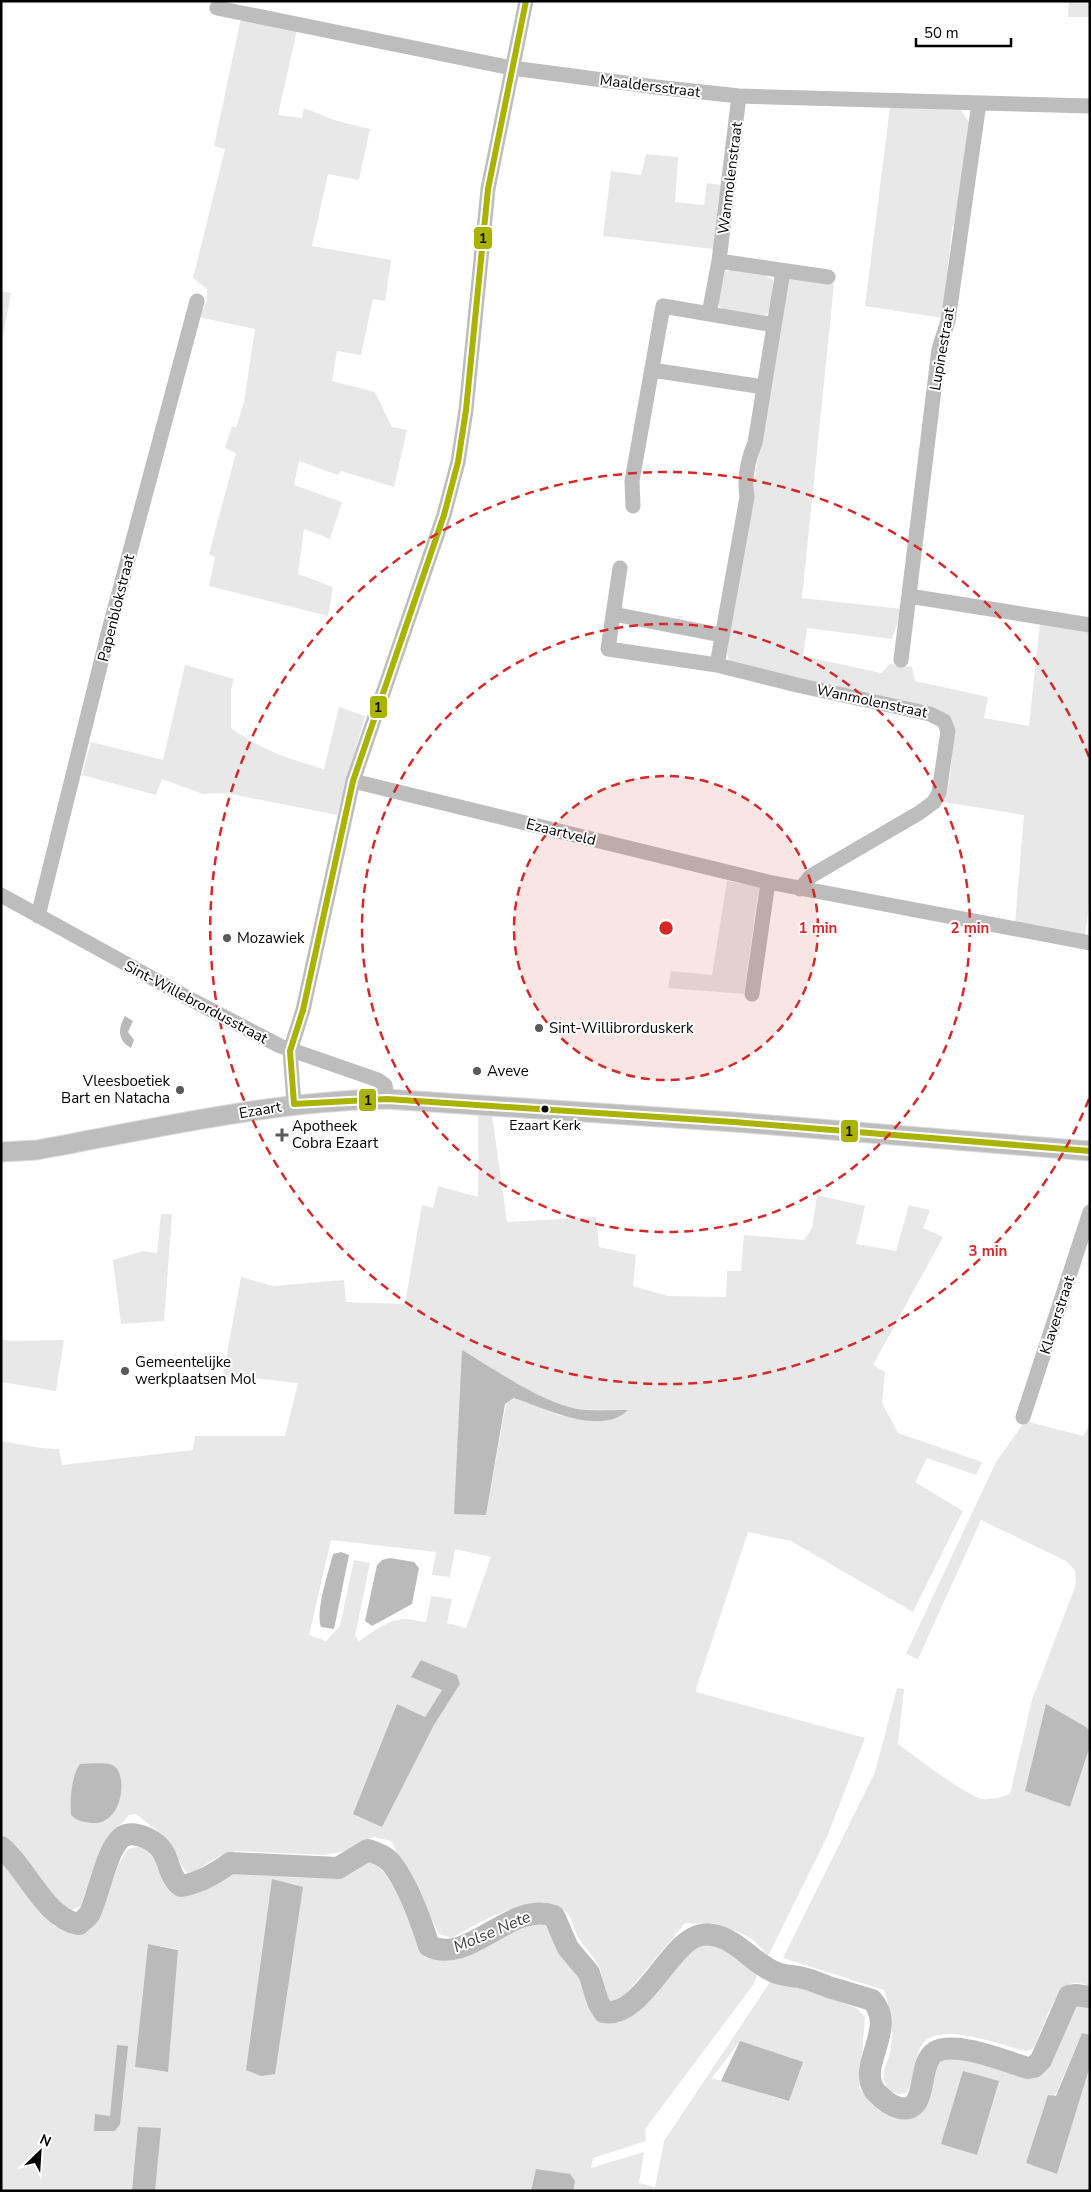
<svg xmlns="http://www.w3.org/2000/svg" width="1091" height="2192" font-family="'Nunito Sans',sans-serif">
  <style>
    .green { fill: #e8e8e8; fill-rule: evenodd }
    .water { fill: #bababa }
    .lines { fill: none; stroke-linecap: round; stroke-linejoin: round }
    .river { stroke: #bababa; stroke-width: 22 }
    .major-casing { stroke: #dbdbdb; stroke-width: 21 }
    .minor { stroke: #bdbdbd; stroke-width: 15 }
    .major { stroke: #bdbdbd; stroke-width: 19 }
    .bus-1-casing { stroke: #fff; stroke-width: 10 }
    .bus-1 { stroke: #aab300; stroke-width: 6 }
    .ring { fill: none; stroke: #d62828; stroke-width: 2.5; stroke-dasharray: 9 6 }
    .poi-dot { fill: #595959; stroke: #fff; stroke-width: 2 }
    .bus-dot { fill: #000; stroke: #fff; stroke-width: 2 }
    .labels { text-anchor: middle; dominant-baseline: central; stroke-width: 4; stroke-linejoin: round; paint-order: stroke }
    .bus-label { font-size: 14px; fill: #000; stroke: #fff }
    .street-label { font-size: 15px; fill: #000; stroke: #fff }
    .poi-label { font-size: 15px; fill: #000; stroke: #fff; text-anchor: start }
    .water-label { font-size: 16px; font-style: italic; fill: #3e3e3e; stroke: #fff }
    .centre { fill: #d62828; stroke: #fff; stroke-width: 2.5 }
    .ring-label { font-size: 15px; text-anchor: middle; font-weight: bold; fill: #d62828; stroke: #fff; stroke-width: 4; stroke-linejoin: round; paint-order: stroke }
    .line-badge { stroke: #fff; stroke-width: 2 }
    .pale-badge-label { font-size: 14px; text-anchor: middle; font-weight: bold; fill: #111 }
  </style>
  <rect width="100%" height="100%" fill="#fff"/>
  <path class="green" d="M 1069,1 L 1090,1 L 1090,17 L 1068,17 Z
    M 241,18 L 297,30 L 278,115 L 302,118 L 304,108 L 337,121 L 370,129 L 359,180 L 328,174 L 312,246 L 391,260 L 385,301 L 373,299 L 361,355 L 337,351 L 332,381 L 375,392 L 392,427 L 407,430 L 394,487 L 341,471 L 338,475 L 299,461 L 294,485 L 342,502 L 330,539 L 304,529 L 298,574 L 333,587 L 328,616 L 209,586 L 215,557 L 209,554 L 236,453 L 225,448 L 232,426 L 236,428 L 244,402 L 255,329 L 198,317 L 207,302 L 207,289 L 193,278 L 225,149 L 214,146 Z
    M 890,107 L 961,110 L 969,122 L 957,211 L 952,229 L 942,318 L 865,306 Z
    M 646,154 L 678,157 L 675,202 L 704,205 L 707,183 L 722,185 L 713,249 L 603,236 L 611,171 L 641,175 Z
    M 733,269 L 763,274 L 773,280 C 775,289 775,308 767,314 C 760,320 737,315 729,313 C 724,311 720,307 717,303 L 725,272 Z
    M 787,277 L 834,284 L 802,598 L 902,609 L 892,639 L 807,628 L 803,656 L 881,673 L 890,664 L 912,667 L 915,681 L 988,697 L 984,718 L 1029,726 L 1040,623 L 1090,630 L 1090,900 L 1085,936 L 1015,924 L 1024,815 L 943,802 L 949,784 L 955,729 L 941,711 L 799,680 L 729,662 L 727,652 Z
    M 1,291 L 11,293 L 1,346 Z
    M 185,665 L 234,679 L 231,690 L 231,728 C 264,751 286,758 324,769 L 339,707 L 365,716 L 337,815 L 226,793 L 203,794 L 162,779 L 156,795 L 82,775 L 91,742 L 163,760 Z
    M 727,881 L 759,887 L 744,994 L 668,988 L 671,971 L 712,975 Z
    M 478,1115 L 492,1115 L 507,1222 L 596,1217 L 599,1247 L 636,1255 L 633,1286 L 668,1296 L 726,1297 L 727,1271 L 741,1271 L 744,1235 L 804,1240 L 812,1228 L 817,1195 L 865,1206 L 856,1244 L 896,1251 L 909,1205 L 930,1210 L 923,1228 L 943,1237 L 873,1365 L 885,1372 L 882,1403 L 898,1433 L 982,1462 L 976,1475 L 927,1458 L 915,1482 L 963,1511 L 913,1612 L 791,1541 L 748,1532 L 697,1686 L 696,1692 L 865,1738 L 827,1837 L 768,1956 C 764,1951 759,1945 754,1941 C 735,1926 708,1923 685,1923 L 626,1994 L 612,2003 L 606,2002 C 600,1989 603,1985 601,1972 C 600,1963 583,1946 578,1937 C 573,1927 573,1918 564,1910 C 537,1889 477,1923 452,1938 L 439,1934 L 391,1841 L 374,1837 L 365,1840 L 346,1851 L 324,1855 L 236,1851 L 219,1856 L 194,1872 L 187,1873 L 159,1832 L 136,1814 L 129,1815 C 125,1821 120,1824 115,1829 C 97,1849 91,1882 81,1906 L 65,1913 C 42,1891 30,1853 1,1838 L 1,1441 L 41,1448 L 59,1449 L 62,1465 L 193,1450 L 195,1436 L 285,1436 L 298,1383 L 223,1375 L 241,1277 L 273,1286 L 344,1280 L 346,1302 L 405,1304 L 422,1205 L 433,1208 L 438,1186 L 478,1197 ZM 462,1351 C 498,1371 543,1405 584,1410 C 598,1412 613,1410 627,1410 L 561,1416 L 515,1398 L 506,1404 L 486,1515 ZM 331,1540 L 436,1552 L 432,1575 L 450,1577 L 455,1549 L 491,1557 L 466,1628 L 447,1623 L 452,1599 L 431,1596 L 426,1622 C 418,1622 413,1619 406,1619 C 389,1618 372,1633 359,1641 L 355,1636 L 370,1563 L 354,1560 L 340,1626 L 326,1641 L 309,1635 ZM 457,1675 L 460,1684 L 434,1725 L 382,1826 L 397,1704 L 425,1717 L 442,1690 Z
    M 161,1214 L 172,1214 L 164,1321 L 121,1324 L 113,1260 L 143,1251 L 157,1253 Z
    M 1,1339 L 11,1341 L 64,1340 L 56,1391 L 1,1382 Z
    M 1025,1421 L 1083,1436 L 1090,1424 L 1090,1731 L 1086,1727 L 1046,1705 L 1025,1791 L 1070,1807 L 1090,1746 L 1090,1986 C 1085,1985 1079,1982 1074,1983 C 1055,1985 1041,2032 1034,2048 L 1026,2051 C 1003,2046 933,2017 920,2048 C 914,2064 917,2078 906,2093 L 899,2094 L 889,2091 C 877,2070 888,2067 891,2047 C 894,2027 890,2009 884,1990 L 783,1958 L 875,1772 L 897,1688 L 904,1689 L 898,1744 C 913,1755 969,1798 983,1799 C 992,1800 1002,1797 1010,1794 L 1032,1700 L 1076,1584 L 1075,1570 L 1066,1561 L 981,1520 L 918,1659 L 906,1654 L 996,1462 Z
    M 142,1846 L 156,1852 C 164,1874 155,1883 178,1896 L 231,1872 L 249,1870 L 337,1879 C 345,1875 354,1863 362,1861 C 391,1854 413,1940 425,1958 C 446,1963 470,1954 489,1944 C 495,1941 499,1935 505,1932 C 515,1926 528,1923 539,1920 L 549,1925 L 561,1955 L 580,1977 L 596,2014 L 603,2019 L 615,2021 L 629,2015 L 691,1944 C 718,1933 746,1951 757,1976 L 753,1985 L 645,2129 L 646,2141 L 593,2158 L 591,2168 L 644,2152 L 639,2183 L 655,2187 L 664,2141 L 770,1982 L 800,1986 L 856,2008 L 865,2017 L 859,2088 C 879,2112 884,2123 918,2113 L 924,2099 L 931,2065 L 944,2058 L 957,2054 L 975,2057 L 1018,2075 L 1033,2076 L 1047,2064 L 1074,1999 L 1090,2003 L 1090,2035 L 1082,2033 L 1026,2163 L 1057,2174 L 1090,2066 L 1090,2191 L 1,2191 L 1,1862 L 11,1870 L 54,1926 L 73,1931 L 91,1925 L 103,1909 L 112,1875 L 128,1849 ZM 148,1944 L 178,1949 L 167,2072 L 135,2067 ZM 740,2041 L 788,2101 L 712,2078 Z"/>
  <path class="water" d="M 125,1016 L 133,1021 L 128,1032 L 134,1040 L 131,1048 C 117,1040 118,1028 125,1016 Z
    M 462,1350 C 496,1370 546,1406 585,1410 C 599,1411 614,1410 628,1410 C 601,1437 544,1408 514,1398 L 505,1404 L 486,1515 L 454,1514 Z
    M 341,1552 L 349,1555 L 334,1629 L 321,1627 C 315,1611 329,1571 333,1554 Z
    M 390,1558 L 414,1562 L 419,1568 L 412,1604 L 372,1626 L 365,1621 L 377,1565 L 382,1560 Z
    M 421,1660 L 457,1675 L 460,1684 L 434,1725 L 382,1827 L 353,1814 L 397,1704 L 425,1717 L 442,1690 L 411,1677 Z
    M 1046,1704 L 1086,1727 L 1090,1731 L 1090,1746 L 1070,1807 L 1025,1791 Z
    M 80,1764 C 89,1764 104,1762 112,1765 C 128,1770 125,1825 92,1823 C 83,1822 77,1821 71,1815 C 70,1800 71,1776 80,1764 Z
    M 272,1879 L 303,1887 L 275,2074 L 261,2076 L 246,2070 Z
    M 148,1944 L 178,1950 L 168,2072 L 135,2067 Z
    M 1082,2033 L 1090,2035 L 1090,2066 L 1057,2174 L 1026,2163 L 1048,2095 L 1056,2096 Z
    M 740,2041 L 803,2062 L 789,2101 L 721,2081 Z
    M 117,2045 L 128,2046 L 120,2124 L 115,2131 L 94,2131 L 95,2114 L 110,2116 Z
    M 963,2071 L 999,2081 L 977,2155 L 941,2144 Z
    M 138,2127 L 161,2128 L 155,2191 L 132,2191 Z
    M 536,2169 L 570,2174 L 575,2181 L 573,2191 L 531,2191 Z"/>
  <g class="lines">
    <path class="river" d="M 1,1847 C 27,1868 45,1919 79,1924 C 82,1921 87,1918 90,1913 C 99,1894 106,1851 121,1838 C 130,1830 148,1837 156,1844 C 171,1855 166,1875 181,1886 C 200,1883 215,1874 230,1863 L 338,1868 L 368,1850 C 376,1853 386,1856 392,1864 C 408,1885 421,1921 429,1946 C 470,1966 510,1900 554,1916 L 568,1948 L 589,1973 L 598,2002 L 604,2012 C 642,2019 670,1940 701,1935 C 732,1930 751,1964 777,1973 C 785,1976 795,1976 803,1978 C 813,1980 822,1985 832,1988 C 845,1992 859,1996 872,2000 C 898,2029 856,2065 875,2091 C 882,2099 890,2106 900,2108 C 930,2113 916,2064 935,2052 C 955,2040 1007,2062 1028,2068 L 1034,2067 L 1041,2060 L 1069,1996 L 1076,1995 L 1090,1997"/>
    <defs>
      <path id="major" d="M 1,1152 L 37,1150 C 152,1129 271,1101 387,1099 L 734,1122 L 1090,1151"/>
    </defs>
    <use href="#major" class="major-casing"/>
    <path class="minor" d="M 217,8 L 512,68 L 656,87 L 739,96 L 1090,106
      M 719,261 L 828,277
      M 709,314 L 719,261 L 739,96
      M 652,370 L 764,387
      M 633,506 L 632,481 L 663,306 L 774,325
      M 620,568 L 608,649 L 717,665 L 797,685 L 930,714 L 944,721 L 948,731 L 939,793 L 934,802 L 919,813 L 811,876 L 800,889
      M 909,596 L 1090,625
      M 613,614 L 721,635
      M 901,660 L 939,349 L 948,321 L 979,103
      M 717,665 L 747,497 C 744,477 747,461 755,443 L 783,271
      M 353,781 L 768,882 L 1090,943
      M 1,895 L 192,1000 L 280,1046 L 378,1080 L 385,1085 L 387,1099
      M 38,916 L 108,634 L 197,301
      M 752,994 L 768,882
      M 294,1104 L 290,1051 L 303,1010 L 353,781 L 444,515 L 458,462 L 466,410 L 488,189 L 526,1
      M 1023,1417 L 1090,1212"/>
    <use href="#major" class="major"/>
    <defs>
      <path id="bus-1" d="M 526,1 L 488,189 L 466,410 L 458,462 L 444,515 L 353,781 L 303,1010 L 290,1051 L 294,1104 L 387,1099 L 734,1122 L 1090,1151"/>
    </defs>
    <use href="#bus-1" class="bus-1-casing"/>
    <use href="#bus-1" class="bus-1"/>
  </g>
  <circle cx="666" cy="928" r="152" fill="#d62828" fill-opacity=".12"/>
  <g class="ring">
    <circle cx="666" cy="928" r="152"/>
    <circle cx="666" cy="928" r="304"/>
    <path d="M1089 1099A456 456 0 1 1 1089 757"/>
  </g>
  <g class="poi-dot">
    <circle cx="227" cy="938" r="5"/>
    <circle cx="539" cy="1028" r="5"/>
    <circle cx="477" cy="1071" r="5"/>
    <circle cx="180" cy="1090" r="5"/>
    <path d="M279.5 1127.5h5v5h5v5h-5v5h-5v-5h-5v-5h5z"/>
    <circle cx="125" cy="1371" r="5"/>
  </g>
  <circle class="bus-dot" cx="545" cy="1109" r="4.5"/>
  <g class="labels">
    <g class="bus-label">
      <text x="545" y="1125">Ezaart Kerk</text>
    </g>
    <g class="street-label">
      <text transform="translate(650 86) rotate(7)">Maaldersstraat</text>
      <text transform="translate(730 178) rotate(-83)">Wanmolenstraat</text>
      <text transform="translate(942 349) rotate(-80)">Lupinestraat</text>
      <text transform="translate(116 608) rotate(-76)">Papenblokstraat</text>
      <text transform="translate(872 701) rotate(12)">Wanmolenstraat</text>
      <text transform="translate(561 832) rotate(14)">Ezaartveld</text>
      <text transform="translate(196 1002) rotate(28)">Sint-Willebrordusstraat</text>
      <text transform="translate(260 1110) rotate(-10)">Ezaart</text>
      <text transform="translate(1057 1315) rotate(-72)">Klaverstraat</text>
    </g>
    <g class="poi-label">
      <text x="237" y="938">Mozawiek</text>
      <text x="549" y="1028">Sint-Willibrorduskerk</text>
      <text x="487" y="1071">Aveve</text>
      <text x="170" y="1081" text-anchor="end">Vleesboetiek<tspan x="170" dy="17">Bart en Natacha</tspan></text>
      <text x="292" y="1126">Apotheek<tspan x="292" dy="17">Cobra Ezaart</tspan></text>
      <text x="135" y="1362">Gemeentelijke<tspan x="135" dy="17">werkplaatsen Mol</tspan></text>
    </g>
    <g class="water-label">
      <text transform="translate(492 1932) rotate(-23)">Molse Nete</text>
    </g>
  </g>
  <circle cx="666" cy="928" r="8" class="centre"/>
  <g class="ring-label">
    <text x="818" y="933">1 min</text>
    <text x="970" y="933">2 min</text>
    <text x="988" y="1256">3 min</text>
  </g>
  <g class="line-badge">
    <rect x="473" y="226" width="20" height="24" rx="5" fill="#aab300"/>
    <rect x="369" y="695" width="19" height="24" rx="5" fill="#aab300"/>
    <rect x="358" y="1088" width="19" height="24" rx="5" fill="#aab300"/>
    <rect x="840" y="1119" width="19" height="24" rx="5" fill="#aab300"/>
  </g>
  <g class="pale-badge-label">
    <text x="483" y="243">1</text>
    <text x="378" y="712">1</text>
    <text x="368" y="1105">1</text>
    <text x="849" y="1136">1</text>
  </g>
  <rect width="1091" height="2192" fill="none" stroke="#000000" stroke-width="5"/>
  <g transform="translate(40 2152) rotate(25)" stroke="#ffffff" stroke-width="4" paint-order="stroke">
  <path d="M0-4L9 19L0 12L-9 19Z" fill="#000000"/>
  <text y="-8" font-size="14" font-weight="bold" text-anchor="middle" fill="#000000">N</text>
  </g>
  <path d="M916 38v8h95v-8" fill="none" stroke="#000000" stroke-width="2.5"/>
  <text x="924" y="38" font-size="15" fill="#000000" stroke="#ffffff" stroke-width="4" paint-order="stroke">50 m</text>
</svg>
